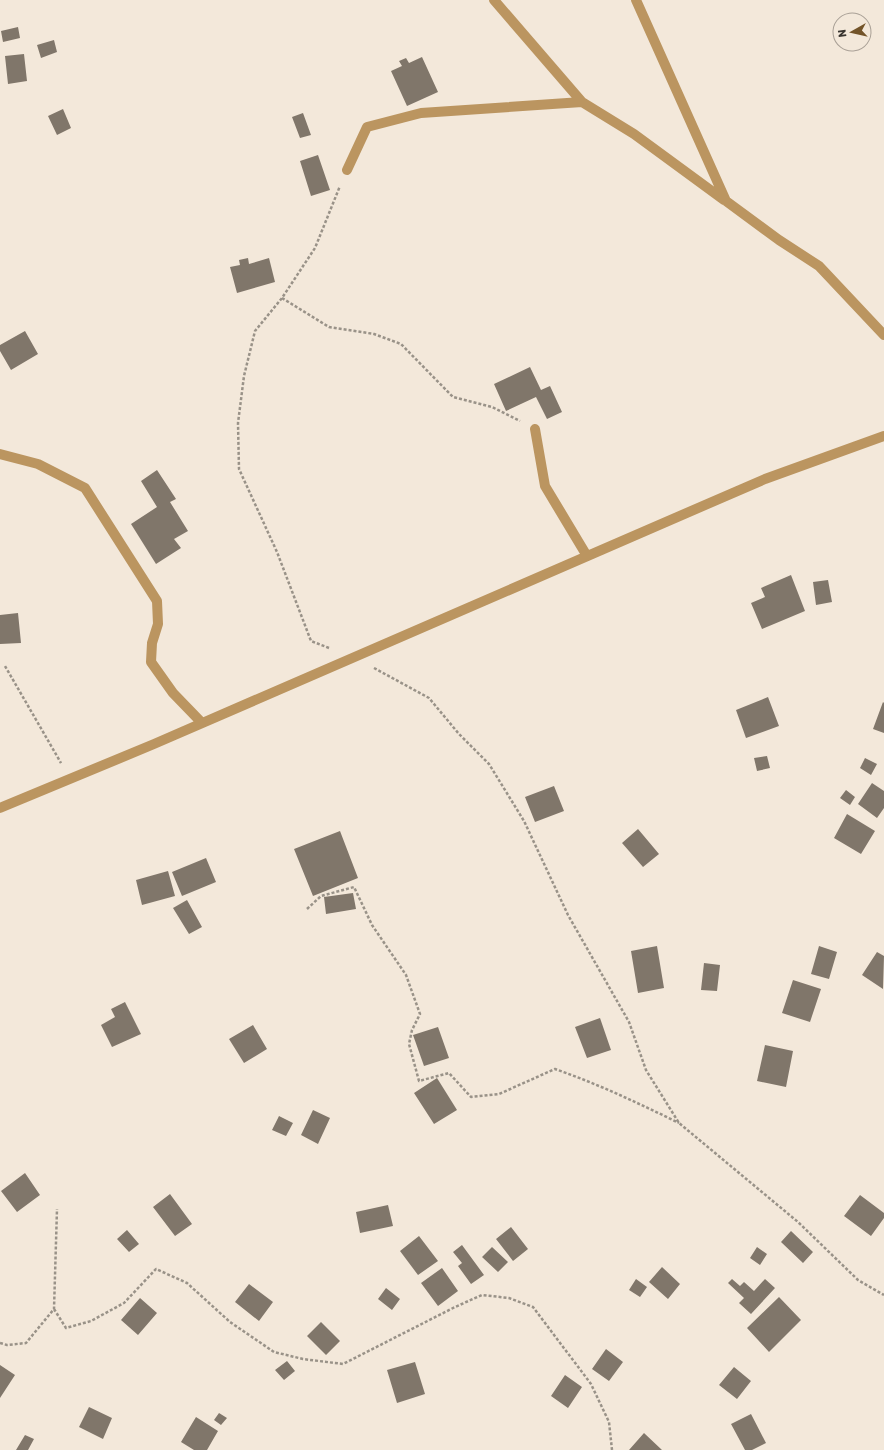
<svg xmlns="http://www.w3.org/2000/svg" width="884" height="1450" font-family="Rubik,sans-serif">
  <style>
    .building { fill: #80766a }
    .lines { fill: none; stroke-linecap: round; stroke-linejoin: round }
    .path { stroke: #999288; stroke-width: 2.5; stroke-dasharray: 3 2; stroke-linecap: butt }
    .minor { stroke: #bb9560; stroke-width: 10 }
  </style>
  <rect width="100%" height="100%" fill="#f3e8da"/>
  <path class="building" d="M 18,27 L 20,38 L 3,42 L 1,31 Z
    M 54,40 L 57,52 L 41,58 L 37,45 Z
    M 24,54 L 27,81 L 8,84 L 5,56 Z
    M 422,57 L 438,92 L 407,106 L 391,71 L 402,66 L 399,61 L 406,58 L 409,63 Z
    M 63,109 L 71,128 L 57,135 L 48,116 Z
    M 303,113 L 311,135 L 300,138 L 292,117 Z
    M 318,155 L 330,190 L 311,196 L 300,161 Z
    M 248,258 L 249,264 L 269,258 L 275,282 L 237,293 L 230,267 L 240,265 L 239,260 Z
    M 25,331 L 38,354 L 11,370 L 0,351 L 0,345 Z
    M 530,367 L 541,390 L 550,386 L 562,412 L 547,419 L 536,397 L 506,411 L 494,384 Z
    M 157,470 L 176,499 L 170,502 L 188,531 L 174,539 L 181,548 L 156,564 L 131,524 L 157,507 L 141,481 Z
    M 791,575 L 805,611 L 762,629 L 751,603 L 765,597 L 761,588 Z
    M 828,580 L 832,602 L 816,605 L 813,582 Z
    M 18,613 L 21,643 L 0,644 L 0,615 Z
    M 768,697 L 779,726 L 746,738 L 736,710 Z
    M 883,702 L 884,703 L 884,733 L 873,729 Z
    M 767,756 L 770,768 L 757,771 L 754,758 Z
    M 865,758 L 877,764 L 871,775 L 860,768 Z
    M 872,783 L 884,791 L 884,808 L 877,818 L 858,804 Z
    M 554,786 L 564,811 L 535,822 L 525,797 Z
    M 846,790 L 855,797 L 850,805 L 840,798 Z
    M 847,814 L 875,831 L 861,854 L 834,838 Z
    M 638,829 L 659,854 L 643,867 L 622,843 Z
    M 340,831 L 358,878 L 313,896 L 294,849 Z
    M 206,858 L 216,882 L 182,896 L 172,872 Z
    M 168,871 L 175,896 L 142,905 L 136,880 Z
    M 353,893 L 356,909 L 326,914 L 324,897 Z
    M 187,900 L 202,927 L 189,934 L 173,908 Z
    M 657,946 L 664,988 L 638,993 L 631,951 Z
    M 819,946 L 837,952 L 829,979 L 811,974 Z
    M 877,952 L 884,956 L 883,989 L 862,975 Z
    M 704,963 L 720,965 L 717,991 L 701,990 Z
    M 793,980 L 821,989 L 810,1022 L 782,1013 Z
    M 125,1002 L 141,1034 L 112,1047 L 101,1025 L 115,1017 L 111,1009 Z
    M 600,1018 L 611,1050 L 587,1058 L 575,1027 Z
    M 253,1025 L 267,1049 L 244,1063 L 229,1039 Z
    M 438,1027 L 449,1058 L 424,1066 L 413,1035 Z
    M 765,1045 L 793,1051 L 786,1087 L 757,1081 Z
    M 437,1078 L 457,1110 L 434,1124 L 414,1093 Z
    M 313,1110 L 330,1118 L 318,1144 L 301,1135 Z
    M 279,1116 L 293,1123 L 286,1136 L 272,1130 Z
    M 25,1173 L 40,1195 L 17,1212 L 1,1191 Z
    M 170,1194 L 192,1224 L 175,1236 L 153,1207 Z
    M 860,1195 L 884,1213 L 884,1218 L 871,1236 L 844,1216 Z
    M 388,1205 L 393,1226 L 360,1233 L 356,1212 Z
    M 511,1227 L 528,1249 L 513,1261 L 496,1239 Z
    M 127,1230 L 139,1244 L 129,1252 L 117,1239 Z
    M 791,1231 L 813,1252 L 803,1263 L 781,1242 Z
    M 419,1236 L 438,1261 L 418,1275 L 400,1251 Z
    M 462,1245 L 484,1275 L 471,1284 L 458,1266 L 462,1263 L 453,1252 Z
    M 492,1247 L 508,1262 L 498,1272 L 482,1257 Z
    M 757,1247 L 767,1254 L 760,1265 L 750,1258 Z
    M 662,1267 L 680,1284 L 668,1299 L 649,1282 Z
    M 442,1268 L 458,1291 L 438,1306 L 421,1283 Z
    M 636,1279 L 647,1287 L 640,1297 L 629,1290 Z
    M 732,1279 L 740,1286 L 744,1282 L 754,1291 L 765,1279 L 775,1288 L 751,1314 L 739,1303 L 744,1298 L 728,1283 Z
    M 249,1284 L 273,1302 L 259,1321 L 235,1302 Z
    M 386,1288 L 400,1299 L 392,1310 L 378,1299 Z
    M 779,1297 L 801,1320 L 769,1352 L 747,1328 Z
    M 140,1298 L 157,1313 L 138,1335 L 121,1320 Z
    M 321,1322 L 340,1341 L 326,1355 L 307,1336 Z
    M 606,1349 L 623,1362 L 609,1381 L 592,1369 Z
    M 287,1361 L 295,1371 L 284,1380 L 275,1370 Z
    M 415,1362 L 425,1394 L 397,1403 L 387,1370 Z
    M 0,1365 L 15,1375 L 0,1398 Z
    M 734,1367 L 751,1381 L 737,1399 L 719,1385 Z
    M 565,1375 L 582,1387 L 568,1408 L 551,1396 Z
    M 89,1407 L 112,1418 L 103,1439 L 79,1427 Z
    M 219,1413 L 227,1418 L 221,1425 L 214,1420 Z
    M 751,1414 L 766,1443 L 752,1450 L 745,1450 L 731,1424 Z
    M 196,1417 L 218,1431 L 207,1450 L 194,1450 L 181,1442 Z
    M 644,1433 L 662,1450 L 629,1450 Z
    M 25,1435 L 34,1439 L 28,1450 L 16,1450 Z"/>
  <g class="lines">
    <path class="path" d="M 282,298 L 329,327 L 374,334 L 401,344 L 453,397 L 492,407 L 520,421
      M 329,648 L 311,641 L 277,552 L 239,469 L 238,423 L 244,376 L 255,331 L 282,298 L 315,248 L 340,186
      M 5,666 L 61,763
      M 374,668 L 429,698 L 459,734 L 489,764 L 524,821 L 568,915 L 629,1022 L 646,1070 L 679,1123 L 798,1222 L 858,1280 L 884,1295
      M 307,909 L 321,896 L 354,887 L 372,925 L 406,975 L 420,1014 L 412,1030 L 409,1044 L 419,1081 L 449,1073 L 471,1097 L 499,1094 L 555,1069 C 598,1084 638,1103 679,1123
      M 54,1309 L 66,1328 L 91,1321 L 124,1303 L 156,1269 L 187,1283 L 230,1322 L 274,1352 L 303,1359 L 343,1364 L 455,1307 L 482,1295 L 509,1298 L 533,1307 L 591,1384 L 609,1422 L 612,1450
      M 0,1343 L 7,1345 L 26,1343 L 54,1309 L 57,1209"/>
    <path class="minor" d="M 494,0 L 582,102 L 634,134 L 724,200
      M 636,0 L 726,201 L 779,240 L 819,266 L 884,335
      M 347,170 L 367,127 L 421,113 L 582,102
      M 535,429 L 545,486 L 587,556
      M 0,454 L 38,464 L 85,488 L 157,601 L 158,624 L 152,643 L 151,662 L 173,693 L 202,723
      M 0,808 L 154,744 L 765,479 L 884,436"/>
  </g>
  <g transform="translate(852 32) rotate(262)"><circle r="19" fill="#f3e8da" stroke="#a9a096"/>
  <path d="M0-3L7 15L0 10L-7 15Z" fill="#735429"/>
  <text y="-6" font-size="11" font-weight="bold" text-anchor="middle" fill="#393530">N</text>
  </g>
</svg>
